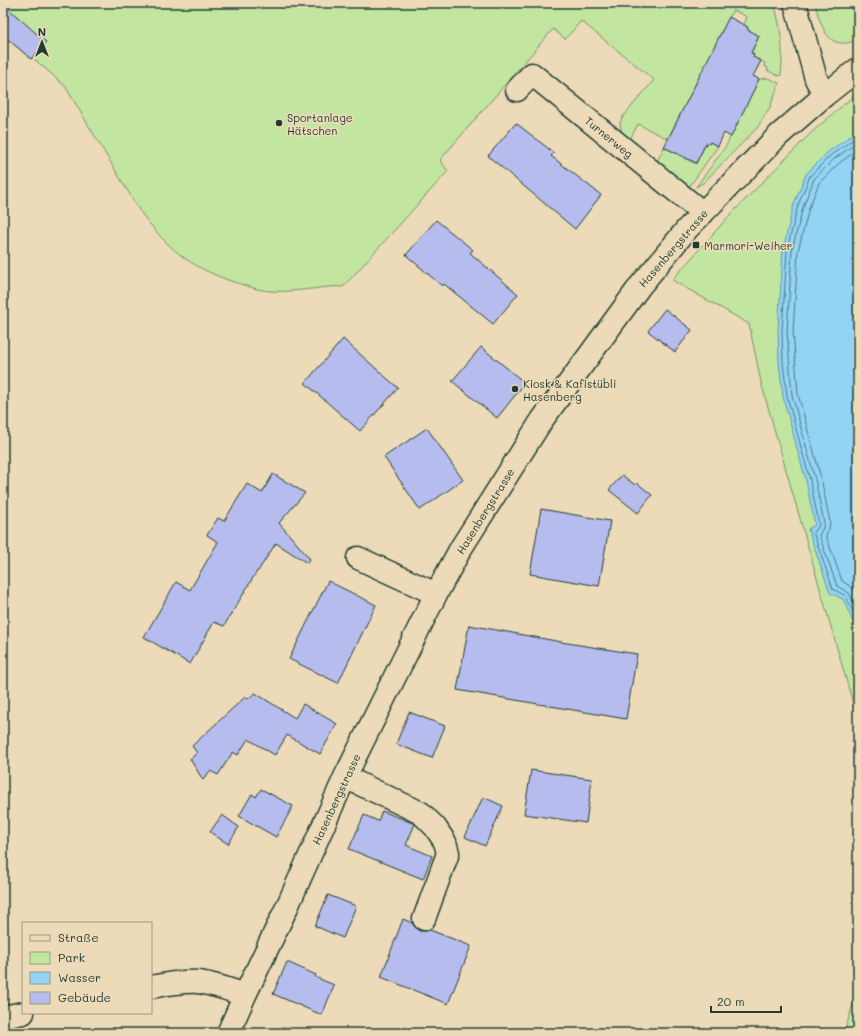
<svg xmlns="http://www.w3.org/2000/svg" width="861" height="1036" font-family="Mali,sans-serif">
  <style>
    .green { fill: #c2e6a0; stroke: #70926a }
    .water { fill: #93d3f4; stroke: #6597a7 }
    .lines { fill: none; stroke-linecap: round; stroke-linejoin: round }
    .shore { stroke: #4d7981; stroke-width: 1 }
    .building { fill: #b6bdee; stroke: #1f3d34 }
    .minor-casing { stroke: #1f3d34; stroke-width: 25 }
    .minor { stroke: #eddab8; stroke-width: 22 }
    .poi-dot { fill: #1f3d34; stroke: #eddab8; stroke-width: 1.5 }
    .labels { text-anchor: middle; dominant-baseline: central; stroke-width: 3.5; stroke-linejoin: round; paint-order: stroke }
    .poi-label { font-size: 11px; fill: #1f3d34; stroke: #eddab8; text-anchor: start }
    .street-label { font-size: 11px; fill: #1f3d34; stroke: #eddab8 }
  </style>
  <rect width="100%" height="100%" fill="#eddab8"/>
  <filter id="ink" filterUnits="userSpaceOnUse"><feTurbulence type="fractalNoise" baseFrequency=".025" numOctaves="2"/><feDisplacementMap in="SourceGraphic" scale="8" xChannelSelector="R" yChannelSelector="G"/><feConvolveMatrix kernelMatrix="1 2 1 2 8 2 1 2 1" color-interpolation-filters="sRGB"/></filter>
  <g filter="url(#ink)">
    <path class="green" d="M 3,3 L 640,3 L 647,8 L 651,3 L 774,3 C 781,27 784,50 781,75 L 778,76 L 767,70 L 768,68 L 764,66 L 765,63 L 753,57 L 754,54 L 751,53 L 759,36 L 747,29 L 744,25 L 747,17 L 733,10 L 668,139 L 638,124 L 630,139 L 622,133 L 620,123 L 622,118 L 654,80 L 581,21 L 565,39 L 553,29 L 440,160 L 448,171 L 343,287 C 334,286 328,287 319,288 C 303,290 286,292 270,291 C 258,290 246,286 234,282 C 189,267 167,248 139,210 L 65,86 L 33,58 L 31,59 L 3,35 Z
      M 815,3 L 858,3 L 858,39 C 828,54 821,26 815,3 Z
      M 768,78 L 779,83 L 770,107 L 757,128 L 703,183 L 696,187 L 726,146 L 759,79 Z
      M 858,92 L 858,721 L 768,407 L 761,382 L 749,324 L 672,280 L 730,215 L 811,133 Z
      M 710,142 L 718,146 L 689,187 L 682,183 L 657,162 L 664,147 L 696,164 L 706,143 L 709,144 Z
      M 858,989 L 858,1033 L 844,1033 Z"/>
    <path class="water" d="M 856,132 L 858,133 L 858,637 L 854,624 L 843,599 L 830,593 L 808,529 L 815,525 L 806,481 L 783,397 L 779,362 L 778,331 L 783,249 L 794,204 L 806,174 L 828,152 Z"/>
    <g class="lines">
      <path class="shore" d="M 858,136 L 831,155 L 810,176 L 798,205 L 787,250 L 782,331 L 783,362 L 787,396 L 810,480 L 819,524 L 818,527 L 813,532 L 833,589 L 846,596 L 858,623
        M 858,142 L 834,159 L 814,179 L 803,207 L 792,250 L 787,331 L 792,395 L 815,479 L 824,523 L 823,528 L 819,535 L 837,586 L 849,593 L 858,611
        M 858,149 L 838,164 L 819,183 L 809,208 L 798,251 L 793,331 L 798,394 L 821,478 L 830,522 L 829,529 L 826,536 L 842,581 L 853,588 L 858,596"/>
    </g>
    <path class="building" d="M 3,4 L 46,42 L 31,59 L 3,35 Z
      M 729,17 L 748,27 L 747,29 L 759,36 L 751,53 L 754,54 L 753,57 L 761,61 L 753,76 L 759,79 L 731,137 L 724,133 L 718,146 L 710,142 L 709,144 L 706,143 L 696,163 L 664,147 Z
      M 516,123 L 554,153 L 551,156 L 601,195 L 575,229 L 488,156 Z
      M 436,220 L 473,250 L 470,253 L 518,294 L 493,324 L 444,284 L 442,286 L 406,255 Z
      M 665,309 L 692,330 L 675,352 L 648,331 Z
      M 343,339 L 398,388 L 360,431 L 305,383 Z
      M 481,347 L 525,383 L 497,418 L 452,381 Z
      M 427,428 L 463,480 L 420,510 L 384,457 Z
      M 273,474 L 305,493 L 279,523 L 310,559 L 307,563 L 276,543 L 258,571 L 257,571 L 224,626 L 214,622 L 190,664 L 144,637 L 176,582 L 190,590 L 218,542 L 207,535 L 218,518 L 224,521 L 247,484 L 262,493 Z
      M 622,475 L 635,485 L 637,483 L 652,495 L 638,513 L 609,490 Z
      M 541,509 L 610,521 L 599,586 L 530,574 Z
      M 328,581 L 376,605 L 338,683 L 289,659 Z
      M 469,625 L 567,643 L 637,654 L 626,719 L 457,690 Z
      M 255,693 L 295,718 L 303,704 L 337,724 L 320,754 L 287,735 L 275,755 L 248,739 L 238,755 L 233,752 L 218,775 L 210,771 L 203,780 L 190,759 L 197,753 L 192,746 L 245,697 L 248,699 Z
      M 409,712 L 445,726 L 432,758 L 396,744 Z
      M 531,770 L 592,779 L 586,823 L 524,814 Z
      M 261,789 L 293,806 L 276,837 L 239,816 L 252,794 L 256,797 Z
      M 483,797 L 503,806 L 485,846 L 465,837 Z
      M 382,811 L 415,824 L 406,845 L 432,856 L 423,879 L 349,849 L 364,815 L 378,821 Z
      M 222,815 L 239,827 L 228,844 L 210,832 Z
      M 328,895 L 356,906 L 343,938 L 315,926 Z
      M 403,919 L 412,923 L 415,927 L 419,931 L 426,931 L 430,930 L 471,946 L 448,1004 L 381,977 Z
      M 287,962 L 316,975 L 315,977 L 334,985 L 322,1015 L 273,994 Z"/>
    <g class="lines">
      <defs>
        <path id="minor" d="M 795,3 L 816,79 L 825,95
          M 517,90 L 532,74 L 703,213
          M 358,558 L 436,594
          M 345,777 L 421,813 L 435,827 L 445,842 L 448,853 L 424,919
          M 151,987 C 167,984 182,981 198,982 C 214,984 230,990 245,995
          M 3,1017 L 23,1013
          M 228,1033 L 245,995 L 287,907 L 345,777 L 436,594 L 461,548 L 542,420 L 640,286 L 687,229 L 779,135 L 825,95 L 858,69"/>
      </defs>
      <use href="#minor" class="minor-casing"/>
      <use href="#minor" class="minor"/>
    </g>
  </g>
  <g class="poi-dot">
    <circle cx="279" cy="123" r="4"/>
    <rect x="692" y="241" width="8" height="8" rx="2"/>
    <circle cx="515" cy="389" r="4"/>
  </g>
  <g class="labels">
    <g class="poi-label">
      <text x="287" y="117">Sportanlage<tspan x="287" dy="13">Hätschen</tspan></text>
      <text x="704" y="245">Marmori-Weiher</text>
      <text x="523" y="383">Kiosk &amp; Kafistübli<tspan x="523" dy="13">Hasenberg</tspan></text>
    </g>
    <g class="street-label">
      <text transform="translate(609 137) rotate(39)">Turnerweg</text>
      <text transform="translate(673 248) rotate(-49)">Hasenbergstrasse</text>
      <text transform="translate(485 511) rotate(-58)">Hasenbergstrasse</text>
      <text transform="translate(336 799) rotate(-65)">Hasenbergstrasse</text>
    </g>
  </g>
  <rect width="861" height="1036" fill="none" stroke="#eddab8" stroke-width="16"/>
  <rect x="8" y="8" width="845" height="1020" fill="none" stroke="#1f3d34" stroke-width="1.5" filter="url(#ink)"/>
  <rect x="22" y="922" width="130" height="92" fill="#eddab8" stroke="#9b9b83"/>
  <rect x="30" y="935" width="20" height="6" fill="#eddab8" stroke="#9b9b83"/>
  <text x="58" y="942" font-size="12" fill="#1f3d34">Straße</text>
  <rect x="30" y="952" width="20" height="12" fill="#c2e6a0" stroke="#9b9b83"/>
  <text x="58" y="962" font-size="12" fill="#1f3d34">Park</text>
  <rect x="30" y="972" width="20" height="12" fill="#93d3f4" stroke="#9b9b83"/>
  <text x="58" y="982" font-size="12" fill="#1f3d34">Wasser</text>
  <rect x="30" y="992" width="20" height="12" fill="#b6bdee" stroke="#9b9b83"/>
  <text x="58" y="1002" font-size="12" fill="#1f3d34">Gebäude</text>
  <g transform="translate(42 42)" stroke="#eddab8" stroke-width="3" paint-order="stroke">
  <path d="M0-3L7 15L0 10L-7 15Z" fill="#1f3d34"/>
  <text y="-6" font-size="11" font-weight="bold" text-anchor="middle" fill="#1f3d34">N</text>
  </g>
  <path d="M711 1006v6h70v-6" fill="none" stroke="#1f3d34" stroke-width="2"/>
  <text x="717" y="1006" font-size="12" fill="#1f3d34" stroke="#eddab8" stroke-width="3" paint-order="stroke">20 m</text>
</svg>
